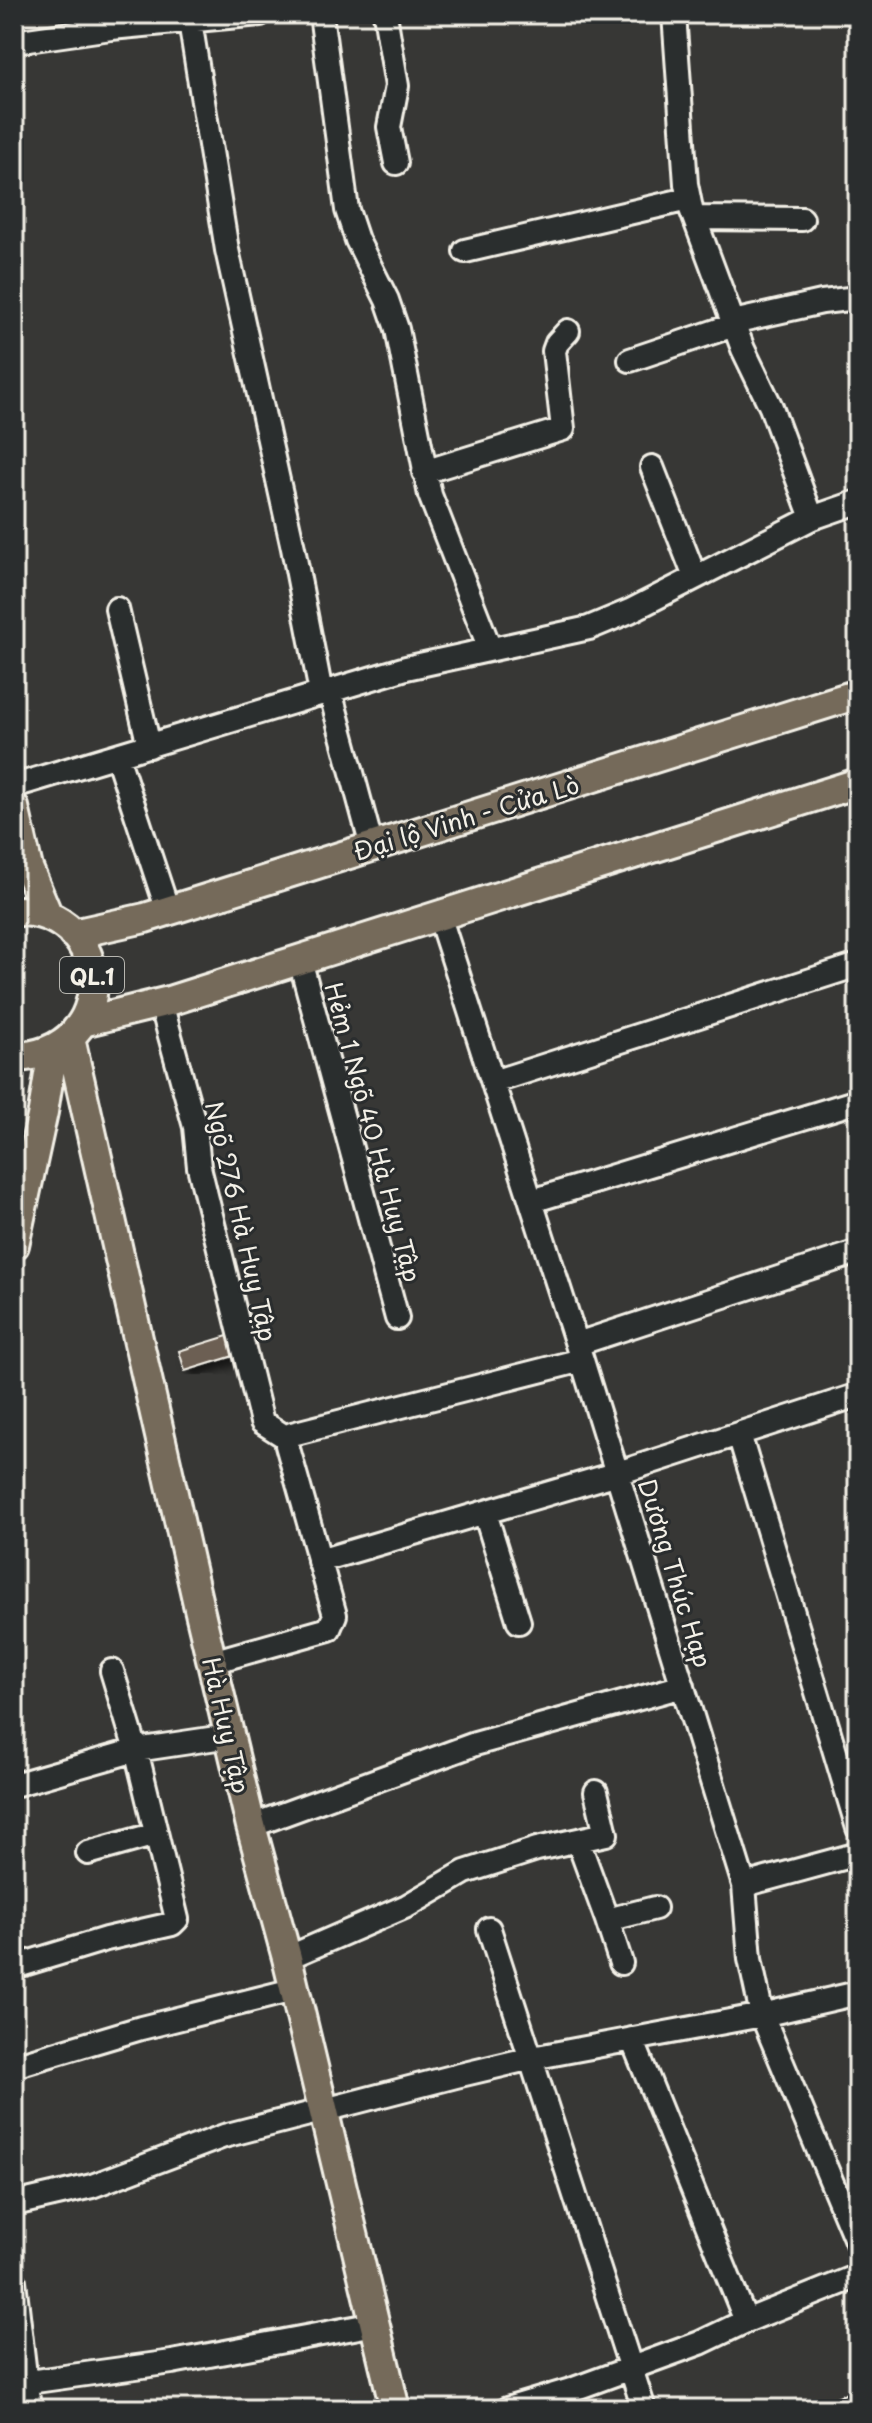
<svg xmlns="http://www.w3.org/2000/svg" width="872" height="2423" font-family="'Playpen Sans',sans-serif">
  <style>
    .building { fill: #6c5e53; stroke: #f4f1e8; stroke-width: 2; filter: url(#shadow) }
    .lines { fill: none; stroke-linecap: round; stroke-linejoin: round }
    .minor-casing { stroke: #f4f1e8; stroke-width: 28 }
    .major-casing { stroke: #f4f1e8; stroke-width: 34 }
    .minor { stroke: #2a2d2e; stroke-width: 22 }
    .major { stroke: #746a5a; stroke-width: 28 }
    .labels { text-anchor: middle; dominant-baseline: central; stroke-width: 6; stroke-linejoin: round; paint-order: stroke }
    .shield { fill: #2a2d2e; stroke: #b7b6b0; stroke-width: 2 }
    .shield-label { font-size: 22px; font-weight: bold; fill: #f4f1e8 }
    .street-label { font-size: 24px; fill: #f4f1e8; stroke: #2a2d2e }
  </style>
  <defs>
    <filter id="shadow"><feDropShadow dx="7" dy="7" stdDeviation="4" flood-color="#0009"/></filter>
  </defs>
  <rect width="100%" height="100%" fill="#373735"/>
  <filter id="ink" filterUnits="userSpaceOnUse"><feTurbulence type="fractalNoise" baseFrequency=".0125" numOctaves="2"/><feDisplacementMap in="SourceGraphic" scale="16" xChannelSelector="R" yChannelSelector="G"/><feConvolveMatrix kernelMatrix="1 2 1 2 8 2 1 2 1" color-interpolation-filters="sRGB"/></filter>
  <g filter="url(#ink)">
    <path class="building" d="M 234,1334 L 240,1354 L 185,1371 L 179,1351 Z"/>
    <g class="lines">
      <defs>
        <path id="minor" d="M 321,14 L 347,210 L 357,240 L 387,300 L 397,329 L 430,495 L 490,649
          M 385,14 L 397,86 L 389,127 L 396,163
          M 674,14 L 686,184 L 691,209 L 743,349 L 771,407 L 812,518
          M 190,21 L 227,250 L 293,548 L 321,693
          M 14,42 L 111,28 L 260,14
          M 695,218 L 802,219
          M 465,251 L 688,199
          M 733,322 L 822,302 L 858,298
          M 630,360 L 734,325
          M 652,467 L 695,577
          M 424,472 L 563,429 L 554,351 L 557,343 L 568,331
          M 117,609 L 149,746
          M 330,691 L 372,847
          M 117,756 L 168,911
          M 14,786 L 406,668 L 589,628 L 630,611 L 812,518 L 858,502
          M 439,915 L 582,1360 L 744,1885 L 750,1959 L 762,2015 L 858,2245
          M 300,960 L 397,1318
          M 161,1003 L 195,1127 L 199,1167 L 262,1422 L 287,1438
          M 493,1082 L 858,965
          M 532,1201 L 858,1101
          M 577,1344 L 858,1252
          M 739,1434 L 858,1828
          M 485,1513 L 519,1622
          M 319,1561 L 618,1473 L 858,1395
          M 212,1662 L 329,1629 L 335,1615 L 287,1445 L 287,1438 L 292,1434 L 582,1360
          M 14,1785 L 136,1750 L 230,1736
          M 251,1826 L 475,1744 L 683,1686
          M 578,1841 L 607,1920 L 655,1908
          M 88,1853 L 156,1834
          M 744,1885 L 858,1854
          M 607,1920 L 621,1963
          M 489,1929 L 644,2409
          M 287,1958 L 407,1906 L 465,1872 L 537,1849 L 606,1834 L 596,1792
          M 14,1967 L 106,1939 L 172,1924 L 177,1919 L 136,1750 L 112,1671
          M 632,2039 L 746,2321
          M 14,2066 L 141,2028 L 293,1990
          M 14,2204 L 92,2186 L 224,2136 L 456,2076 L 532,2058 L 762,2015 L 858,1993
          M 14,2281 L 29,2409
          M 14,2384 L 172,2362 L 375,2324
          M 507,2409 L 571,2390 L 700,2343 L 746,2321 L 858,2276
          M 841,2409 L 858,2402"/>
        <path id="major" d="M 14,807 L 28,868 L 48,916
          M 14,911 C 114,907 124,1054 14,1057
          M 73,934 L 145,918 L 858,694
          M 83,1022 L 169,1001 L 858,783
          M 70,1038 L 198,1604 L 251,1826 L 287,1958 L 395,2409
          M 14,1245 L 43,1112 L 53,1050"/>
      </defs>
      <use href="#minor" class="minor-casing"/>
      <use href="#major" class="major-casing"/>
      <use href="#minor" class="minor"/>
      <use href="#major" class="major"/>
    </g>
  </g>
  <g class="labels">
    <rect class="shield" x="60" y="957" width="64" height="36" rx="6"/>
    <g class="shield-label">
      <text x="92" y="975">QL.1</text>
    </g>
    <g class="street-label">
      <text transform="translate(466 817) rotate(-17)">Đại lộ Vinh - Cửa Lò</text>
      <text transform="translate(374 1132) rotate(75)">Hẻm 1 Ngõ 40 Hà Huy Tập</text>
      <text transform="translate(242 1221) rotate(77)">Ngõ 276 Hà Huy Tập</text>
      <text transform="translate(676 1573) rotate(73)">Dương Thúc Hạp</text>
      <text transform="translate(227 1725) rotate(77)">Hà Huy Tập</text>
    </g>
  </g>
  <rect width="872" height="2423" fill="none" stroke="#2a2d2e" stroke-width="48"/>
  <rect x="24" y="24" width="824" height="2375" fill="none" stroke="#f4f1e8" stroke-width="3" filter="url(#ink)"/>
</svg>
